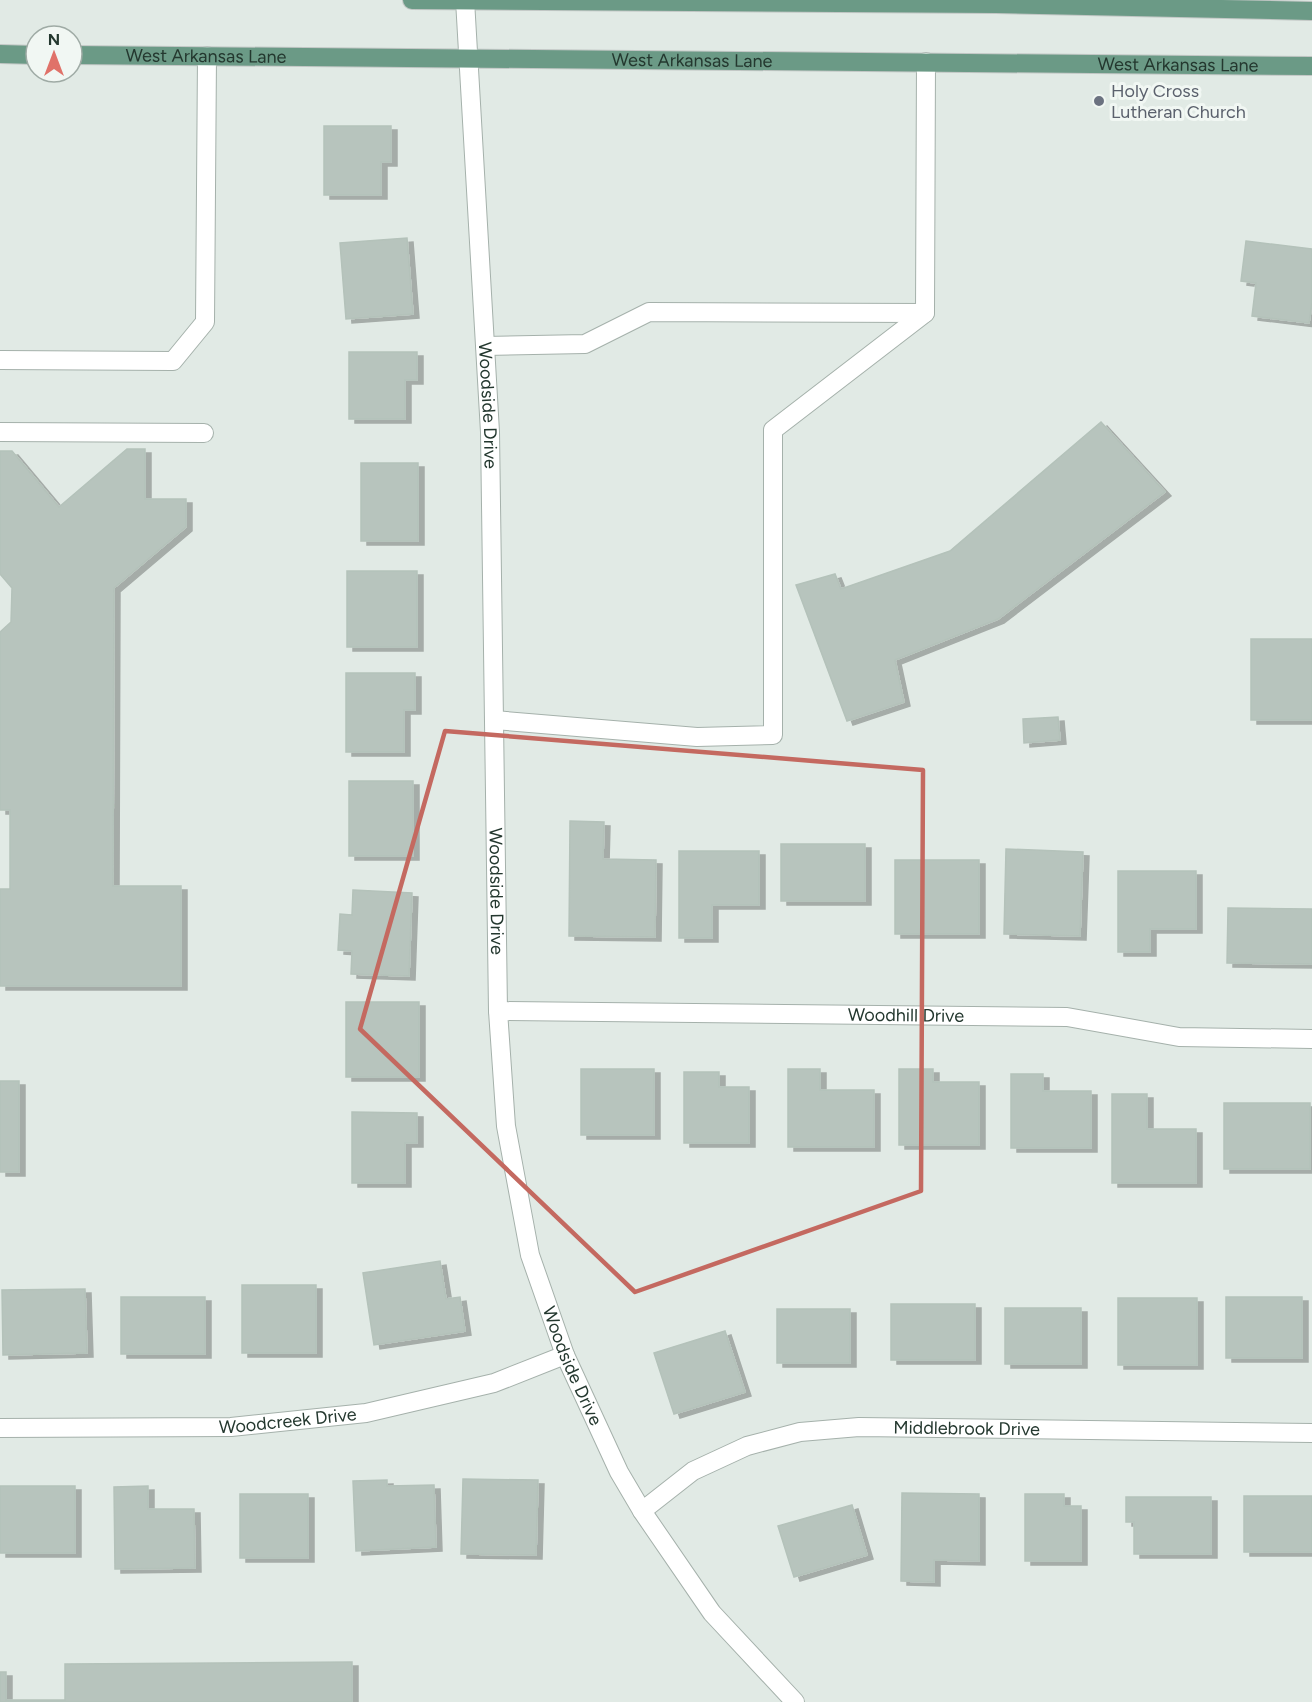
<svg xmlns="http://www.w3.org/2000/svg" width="1312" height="1702" font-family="Figtree,sans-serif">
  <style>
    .building { fill: #b7c4bd; stroke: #b4c2ba; stroke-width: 1.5; filter: url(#shadow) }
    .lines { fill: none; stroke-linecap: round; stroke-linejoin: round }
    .minor-casing { stroke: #a5b1ab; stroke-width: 20 }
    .major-casing { stroke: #c2c7c5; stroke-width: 20 }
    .minor { stroke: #fff; stroke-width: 18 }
    .major { stroke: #6b9a86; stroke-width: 18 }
    .marked { fill: none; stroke: #c46960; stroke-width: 4.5; stroke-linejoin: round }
    .worship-dot { fill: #6b7280; stroke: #f1f7f3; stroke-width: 2 }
    .labels { text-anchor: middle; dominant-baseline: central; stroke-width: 6; stroke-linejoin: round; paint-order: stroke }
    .street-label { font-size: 18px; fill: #24382f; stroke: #f1f7f3 }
    .worship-label { font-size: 18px; fill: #5b616d; stroke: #f1f7f3; text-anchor: start }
  </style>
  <defs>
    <filter id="shadow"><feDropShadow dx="6" dy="4" stdDeviation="0" flood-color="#0004"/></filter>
  </defs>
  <rect width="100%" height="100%" fill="#e1eae5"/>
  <path class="building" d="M 324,126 L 391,126 L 391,162 L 381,162 L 381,195 L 324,195 Z
    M 407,238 L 413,314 L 346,319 L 340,243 Z
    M 1246,241 L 1312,249 L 1312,303 L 1309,323 L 1252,316 L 1256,283 L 1241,281 Z
    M 349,352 L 417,352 L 417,380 L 405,380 L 405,419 L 349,419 Z
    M 1101,422 L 1165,492 L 998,619 L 895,660 L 904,702 L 847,721 L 796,585 L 835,574 L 841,589 L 950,551 Z
    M 127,449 L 145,449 L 145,499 L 186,499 L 186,527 L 114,588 L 113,886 L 181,886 L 181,986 L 0,986 L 0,889 L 10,889 L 10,810 L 0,810 L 0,632 L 11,622 L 12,588 L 0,574 L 0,451 L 12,451 L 59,507 Z
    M 361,463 L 418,463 L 418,541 L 361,541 Z
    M 347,571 L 417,571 L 417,647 L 347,647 Z
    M 1251,639 L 1312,639 L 1312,720 L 1251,720 Z
    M 346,673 L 415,673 L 415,710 L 404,710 L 404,752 L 346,752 Z
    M 1058,717 L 1060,740 L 1024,743 L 1023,719 Z
    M 349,781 L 413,781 L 413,856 L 349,856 Z
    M 570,821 L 604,822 L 603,859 L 656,860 L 655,937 L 569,936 Z
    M 781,844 L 865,844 L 865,901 L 781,901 Z
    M 1006,849 L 1083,852 L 1080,936 L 1004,934 Z
    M 679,851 L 759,851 L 759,905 L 712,905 L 712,938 L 679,938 Z
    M 895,860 L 979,860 L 979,934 L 895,934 Z
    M 1118,871 L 1196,871 L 1196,929 L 1150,929 L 1150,952 L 1118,952 Z
    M 353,890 L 412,893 L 409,976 L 351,974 L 352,951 L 338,950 L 340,914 L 352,915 Z
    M 1228,908 L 1312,909 L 1312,964 L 1227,963 Z
    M 346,1002 L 419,1002 L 419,1077 L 346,1077 Z
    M 581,1069 L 654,1069 L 654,1135 L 581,1135 Z
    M 788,1069 L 820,1069 L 820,1090 L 874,1090 L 874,1147 L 788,1147 Z
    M 899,1069 L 933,1069 L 933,1082 L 979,1082 L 979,1145 L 899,1145 Z
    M 684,1072 L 719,1072 L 719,1087 L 749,1087 L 749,1143 L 684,1143 Z
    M 1011,1074 L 1043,1074 L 1043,1091 L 1091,1091 L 1091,1148 L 1011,1148 Z
    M 0,1081 L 19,1081 L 19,1172 L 0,1172 Z
    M 1112,1094 L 1147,1094 L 1147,1129 L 1196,1129 L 1196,1183 L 1112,1183 Z
    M 1224,1103 L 1310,1103 L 1310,1169 L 1224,1169 Z
    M 352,1112 L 417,1113 L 417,1143 L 405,1143 L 405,1183 L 352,1183 Z
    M 440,1261 L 446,1299 L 460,1297 L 465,1331 L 374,1345 L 363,1273 Z
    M 242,1285 L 316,1285 L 316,1353 L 242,1353 Z
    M 85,1289 L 87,1353 L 3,1355 L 2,1290 Z
    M 121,1297 L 205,1297 L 205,1354 L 121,1354 Z
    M 1226,1297 L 1302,1297 L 1302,1358 L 1226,1358 Z
    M 1118,1298 L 1197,1298 L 1197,1365 L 1118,1365 Z
    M 891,1304 L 975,1304 L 975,1360 L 891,1360 Z
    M 1005,1308 L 1081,1308 L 1081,1364 L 1005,1364 Z
    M 777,1309 L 850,1309 L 850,1363 L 777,1363 Z
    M 725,1331 L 745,1392 L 674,1414 L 654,1353 Z
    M 463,1479 L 538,1480 L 536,1555 L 461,1554 Z
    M 387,1480 L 387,1486 L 434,1485 L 436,1547 L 356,1551 L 353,1481 Z
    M 0,1486 L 75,1486 L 75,1553 L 0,1553 Z
    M 148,1486 L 148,1509 L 194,1509 L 195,1568 L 115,1569 L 114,1487 Z
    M 902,1493 L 979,1494 L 979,1561 L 934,1560 L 934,1582 L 901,1581 Z
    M 240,1494 L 308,1494 L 308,1558 L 240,1558 Z
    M 1025,1494 L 1064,1494 L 1064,1506 L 1081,1506 L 1081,1561 L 1025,1561 Z
    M 1244,1496 L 1312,1496 L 1312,1552 L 1244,1552 Z
    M 1126,1497 L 1211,1497 L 1211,1554 L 1134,1554 L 1134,1522 L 1126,1522 Z
    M 852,1505 L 867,1555 L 794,1577 L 778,1526 Z
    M 352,1662 L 352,1702 L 0,1702 L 0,1672 L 6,1672 L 6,1700 L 65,1700 L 65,1664 Z"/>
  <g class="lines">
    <defs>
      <g id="minor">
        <path id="s1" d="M 465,0 L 490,432 L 498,1011 L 506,1126 L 530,1255 L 565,1355 L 619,1472 L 642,1511 L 712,1613 L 795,1702"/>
        <path d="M 485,346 L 585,344 L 649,312 L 925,313"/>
        <path d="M 0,360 L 173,361 L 205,322 L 207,56"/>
        <path d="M 0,432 L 204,433"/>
        <path d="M 494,720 L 697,737 L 773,735 L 773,430 L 925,313 L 926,62"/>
        <path id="s2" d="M 498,1011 L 1067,1017 L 1179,1037 L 1312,1039"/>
        <path id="s3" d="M 0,1428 L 231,1427 L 366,1413 L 494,1383 L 565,1355"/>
        <path id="s4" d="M 642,1511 L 693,1471 L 747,1446 L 800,1432 L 859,1427 L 1312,1433"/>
      </g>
      <g id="major">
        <path d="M 412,0 L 996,4 L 1312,11"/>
        <path d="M 0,54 L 36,55"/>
        <path id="s5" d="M 72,55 L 1312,66"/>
      </g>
    </defs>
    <use href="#minor" class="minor-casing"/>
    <use href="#major" class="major-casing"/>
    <use href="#minor" class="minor"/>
    <use href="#major" class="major"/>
  </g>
  <path class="marked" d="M 445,731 L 923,770 L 921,1191 L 635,1292 L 360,1029 Z"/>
  <circle class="worship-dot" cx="1099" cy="101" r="6"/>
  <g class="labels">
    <g class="street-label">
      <text stroke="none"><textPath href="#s5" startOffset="134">West Arkansas Lane</textPath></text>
      <text stroke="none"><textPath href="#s5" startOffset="620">West Arkansas Lane</textPath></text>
      <text stroke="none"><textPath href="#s5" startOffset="1106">West Arkansas Lane</textPath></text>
      <text stroke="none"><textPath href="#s1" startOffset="406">Woodside Drive</textPath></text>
      <text stroke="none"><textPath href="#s1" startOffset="892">Woodside Drive</textPath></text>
      <text stroke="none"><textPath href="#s2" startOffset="408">Woodhill Drive</textPath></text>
      <text stroke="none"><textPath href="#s1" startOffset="1377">Woodside Drive</textPath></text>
      <text stroke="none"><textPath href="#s3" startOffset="288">Woodcreek Drive</textPath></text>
      <text stroke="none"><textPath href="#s4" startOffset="346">Middlebrook Drive</textPath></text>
    </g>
    <g class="worship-label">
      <text x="1111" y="91">Holy Cross<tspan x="1111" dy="21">Lutheran Church</tspan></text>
    </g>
  </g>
  <g transform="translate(54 54)"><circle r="28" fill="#f1f7f3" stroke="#9faba5" stroke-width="1.5"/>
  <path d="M0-4.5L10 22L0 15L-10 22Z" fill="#e07269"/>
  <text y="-9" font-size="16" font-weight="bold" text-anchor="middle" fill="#24382f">N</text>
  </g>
</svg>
